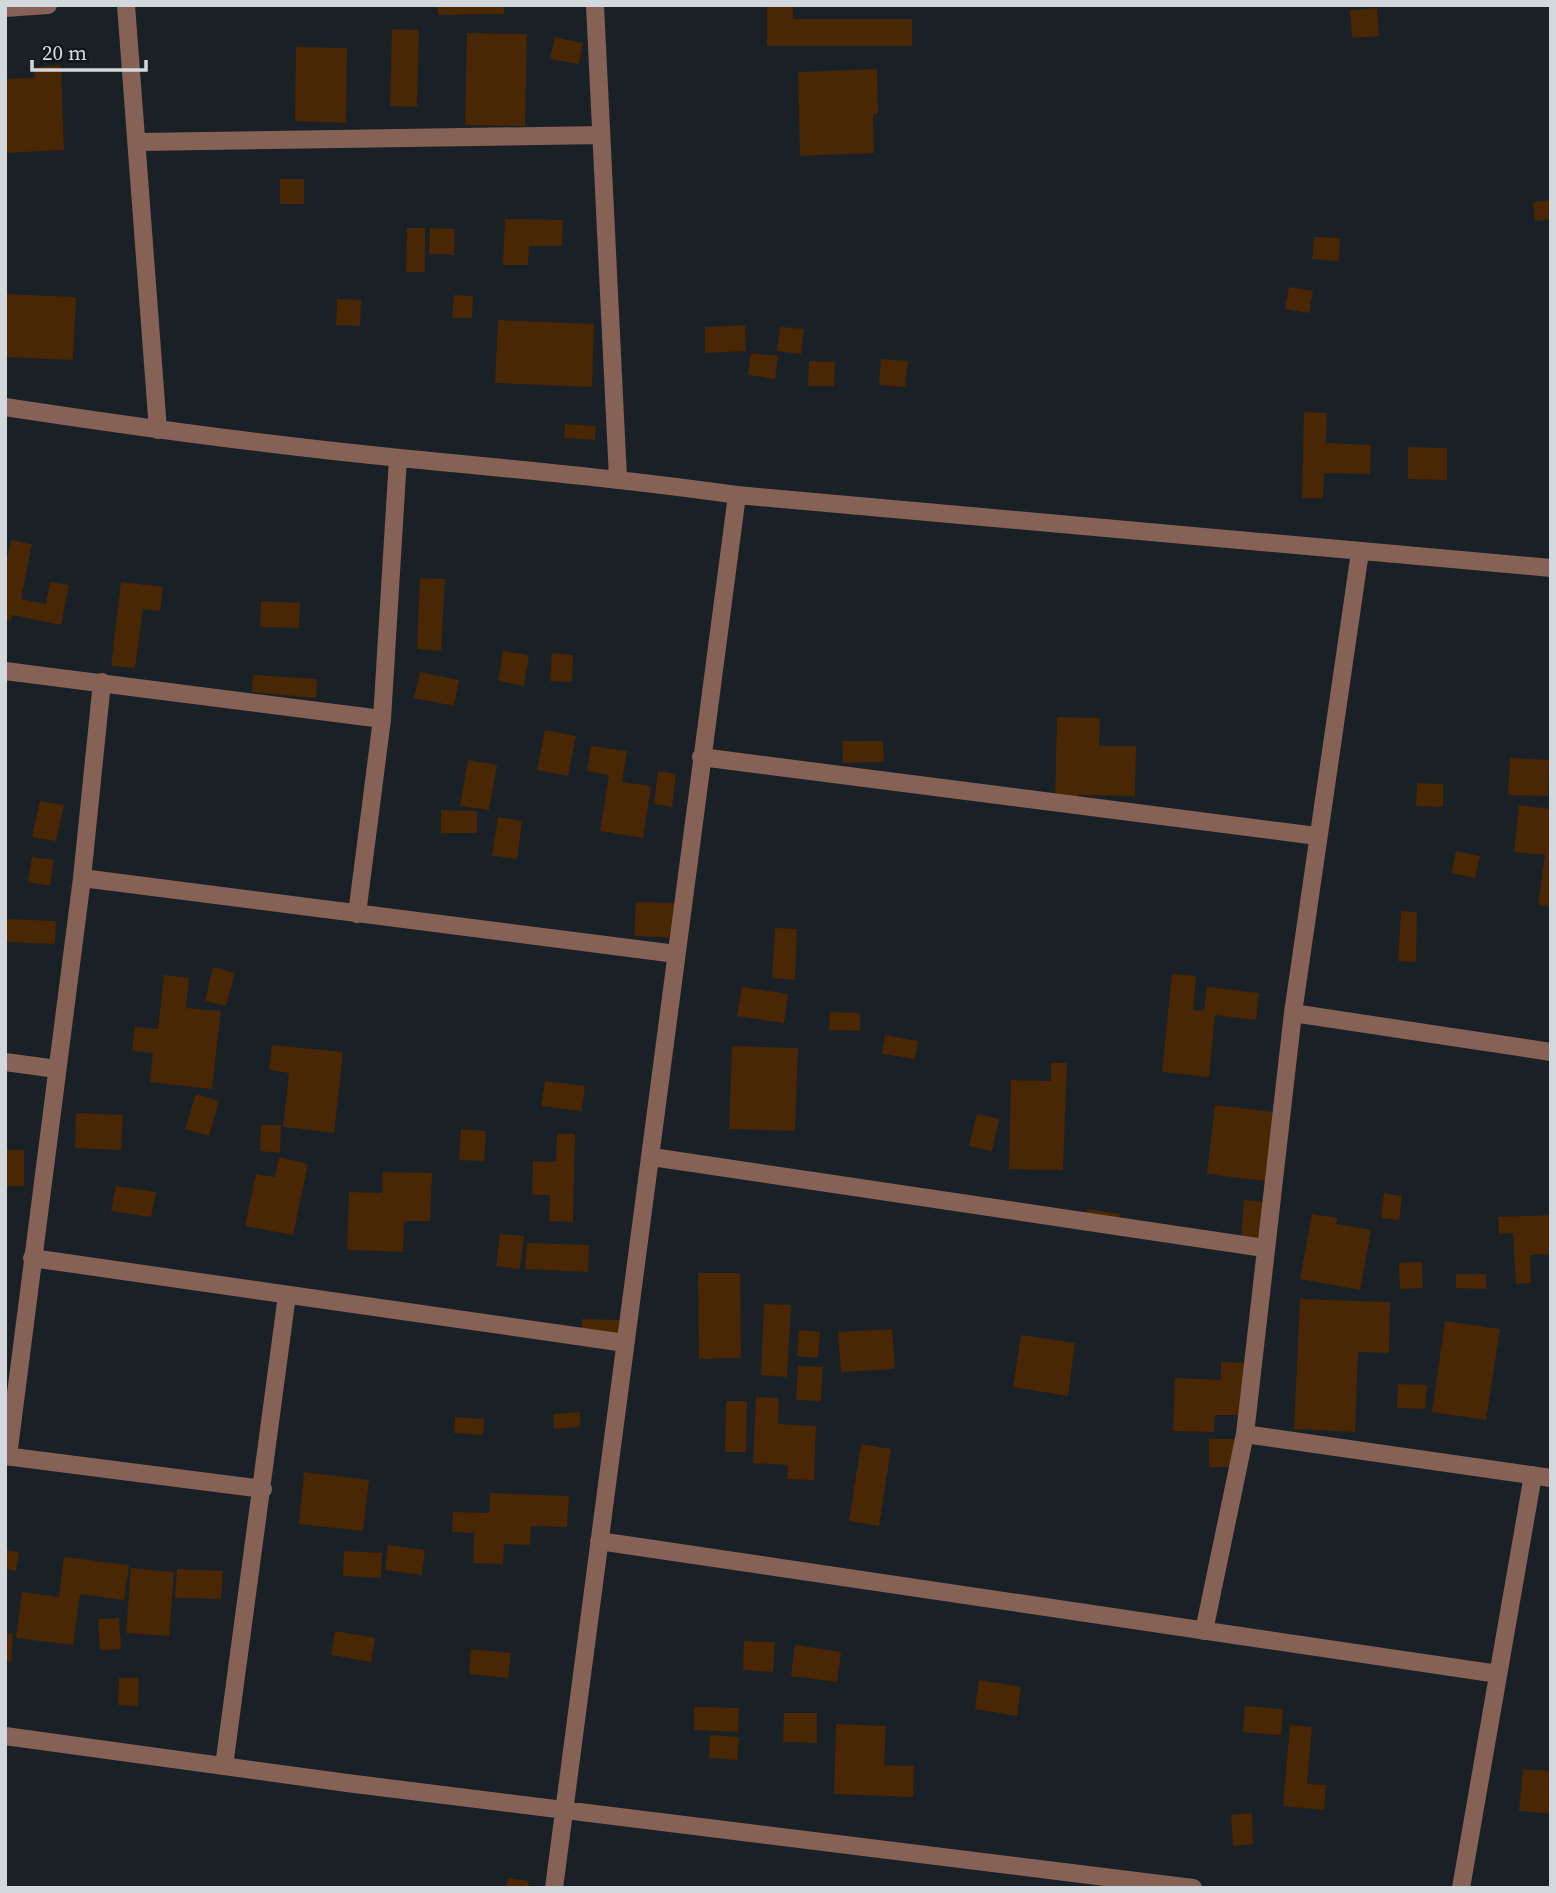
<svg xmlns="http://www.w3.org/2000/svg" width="1556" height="1893" font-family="'Source Serif 4',serif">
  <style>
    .building { fill: #492604 }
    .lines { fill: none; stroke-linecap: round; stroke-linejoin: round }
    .minor { stroke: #866156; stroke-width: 18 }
  </style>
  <rect width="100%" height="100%" fill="#192026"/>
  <path class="building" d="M 437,5 L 504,5 L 504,14 L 438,15 Z
    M 767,5 L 793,5 L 793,19 L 912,19 L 912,46 L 767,46 Z
    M 1377,8 L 1379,36 L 1352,38 L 1350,10 Z
    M 392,29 L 419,30 L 417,107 L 390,106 Z
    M 467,33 L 527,34 L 525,126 L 465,125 Z
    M 555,37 L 583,43 L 579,64 L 550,59 Z
    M 296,47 L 347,48 L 346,123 L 295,121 Z
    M 61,65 L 64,150 L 5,153 L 5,79 L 35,78 L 34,67 Z
    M 877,69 L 878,114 L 873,114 L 874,153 L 800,156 L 798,72 Z
    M 280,179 L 304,179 L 304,204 L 280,204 Z
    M 1551,200 L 1551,219 L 1535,221 L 1533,202 Z
    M 505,219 L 563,220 L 562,246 L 529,246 L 528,265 L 503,265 Z
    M 407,228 L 425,228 L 425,272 L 406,272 Z
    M 430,228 L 455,229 L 454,255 L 429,254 Z
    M 1314,237 L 1340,238 L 1339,261 L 1312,259 Z
    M 1289,287 L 1313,291 L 1309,313 L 1285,309 Z
    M 5,294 L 76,297 L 73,360 L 5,357 Z
    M 454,295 L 473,296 L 472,318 L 452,318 Z
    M 337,299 L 361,300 L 360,326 L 336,325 Z
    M 498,320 L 594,324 L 592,387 L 495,383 Z
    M 745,325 L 746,351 L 705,353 L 705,327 Z
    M 780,327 L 804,329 L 801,354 L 777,351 Z
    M 751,353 L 778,356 L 775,379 L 748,375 Z
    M 881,359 L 908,361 L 905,387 L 879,385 Z
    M 809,361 L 835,362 L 834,386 L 808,386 Z
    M 1304,412 L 1327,413 L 1326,443 L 1371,445 L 1370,474 L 1324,473 L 1323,498 L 1302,498 Z
    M 565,424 L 596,426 L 595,440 L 564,438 Z
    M 1408,447 L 1447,448 L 1447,480 L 1408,479 Z
    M 11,540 L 32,544 L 21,599 L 46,604 L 50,582 L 69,585 L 61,625 L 12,615 L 11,621 L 5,620 L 5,567 Z
    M 420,578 L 445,579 L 441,651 L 417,649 Z
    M 121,582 L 163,587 L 160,611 L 143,609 L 135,668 L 111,666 Z
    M 261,601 L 300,603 L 299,628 L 260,627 Z
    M 503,651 L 529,655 L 524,686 L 498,681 Z
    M 552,653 L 573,655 L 572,682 L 550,681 Z
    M 420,672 L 459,680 L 454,706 L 414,698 Z
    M 253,675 L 317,679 L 316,698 L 252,692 Z
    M 1057,717 L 1100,718 L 1099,746 L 1136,746 L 1135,796 L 1078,795 L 1078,803 L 1055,802 Z
    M 545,730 L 576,736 L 568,776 L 537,770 Z
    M 842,741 L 883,741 L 884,762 L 843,763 Z
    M 591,746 L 627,751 L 622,782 L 651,786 L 643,838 L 600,831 L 609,775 L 587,771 Z
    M 1510,758 L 1549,760 L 1548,796 L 1508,795 Z
    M 468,760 L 497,765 L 489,810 L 460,806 Z
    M 658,771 L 676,774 L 672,807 L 654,804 Z
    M 1417,783 L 1443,784 L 1443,807 L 1416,806 Z
    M 40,801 L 64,805 L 56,841 L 32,837 Z
    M 1519,805 L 1551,809 L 1551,907 L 1538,905 L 1545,855 L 1514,852 Z
    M 441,810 L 477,811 L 477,833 L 441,833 Z
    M 498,817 L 522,821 L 517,859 L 492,856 Z
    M 1456,851 L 1480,856 L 1475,878 L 1451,873 Z
    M 32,857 L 54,860 L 50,886 L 28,882 Z
    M 636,902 L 677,903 L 675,938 L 634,936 Z
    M 1401,911 L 1417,912 L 1416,962 L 1398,961 Z
    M 6,919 L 56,921 L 55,944 L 6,942 Z
    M 775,928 L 797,929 L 795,980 L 772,978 Z
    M 213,967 L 235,973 L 226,1006 L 205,1001 Z
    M 1172,974 L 1196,976 L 1193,1010 L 1204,1011 L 1207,987 L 1259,993 L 1256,1020 L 1215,1015 L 1209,1077 L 1162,1072 Z
    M 164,975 L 189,978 L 186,1008 L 221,1011 L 212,1089 L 150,1082 L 153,1053 L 132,1051 L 135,1027 L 158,1029 Z
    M 742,987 L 788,994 L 784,1023 L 737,1016 Z
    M 830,1012 L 860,1013 L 860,1031 L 829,1030 Z
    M 885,1035 L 918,1041 L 915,1059 L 882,1054 Z
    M 272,1045 L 343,1052 L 334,1133 L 283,1127 L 289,1073 L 269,1070 Z
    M 732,1046 L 798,1048 L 795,1131 L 729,1129 Z
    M 1051,1063 L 1067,1063 L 1063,1170 L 1009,1169 L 1011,1080 L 1051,1081 Z
    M 545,1081 L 585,1086 L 582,1111 L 541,1106 Z
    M 196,1094 L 219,1101 L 209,1136 L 185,1129 Z
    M 1215,1105 L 1273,1112 L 1265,1181 L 1207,1174 Z
    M 76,1113 L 123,1115 L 121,1150 L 75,1148 Z
    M 977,1114 L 999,1119 L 992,1151 L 969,1146 Z
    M 261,1125 L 281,1125 L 280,1153 L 260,1151 Z
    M 461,1129 L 486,1131 L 484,1161 L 459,1160 Z
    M 557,1134 L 575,1134 L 573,1222 L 549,1221 L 550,1195 L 532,1195 L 533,1161 L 556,1162 Z
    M 5,1150 L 24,1150 L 24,1186 L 5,1186 Z
    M 279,1157 L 308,1164 L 293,1235 L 245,1226 L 256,1174 L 275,1177 Z
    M 383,1172 L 432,1173 L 430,1221 L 404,1221 L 403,1252 L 347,1250 L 349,1192 L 382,1193 Z
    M 116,1186 L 156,1192 L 151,1217 L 111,1211 Z
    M 1384,1193 L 1402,1196 L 1399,1220 L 1381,1218 Z
    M 1244,1200 L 1268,1202 L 1264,1250 L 1240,1249 Z
    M 1087,1209 L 1120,1214 L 1118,1228 L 1084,1223 Z
    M 1312,1214 L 1338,1218 L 1336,1224 L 1371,1230 L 1360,1290 L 1300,1279 Z
    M 1551,1215 L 1551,1254 L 1530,1255 L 1531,1283 L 1516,1284 L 1513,1233 L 1499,1234 L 1498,1217 Z
    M 500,1234 L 524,1236 L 520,1269 L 496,1266 Z
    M 527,1243 L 589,1245 L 588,1272 L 525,1269 Z
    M 1422,1262 L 1423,1288 L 1400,1289 L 1399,1263 Z
    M 698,1273 L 740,1273 L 741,1358 L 699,1359 Z
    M 1456,1274 L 1486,1274 L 1486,1289 L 1456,1288 Z
    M 1300,1299 L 1390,1302 L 1389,1353 L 1358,1352 L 1355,1432 L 1294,1429 Z
    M 764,1304 L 791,1305 L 787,1377 L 761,1375 Z
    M 582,1319 L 620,1320 L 619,1338 L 581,1337 Z
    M 1445,1321 L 1500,1329 L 1486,1420 L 1432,1412 Z
    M 892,1329 L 895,1369 L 841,1372 L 838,1332 Z
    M 799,1330 L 820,1332 L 818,1358 L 797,1356 Z
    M 1021,1335 L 1075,1343 L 1068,1396 L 1013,1387 Z
    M 1221,1362 L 1245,1363 L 1242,1415 L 1215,1415 L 1214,1432 L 1173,1431 L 1175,1378 L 1221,1380 Z
    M 798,1366 L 823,1367 L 821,1401 L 796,1400 Z
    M 1398,1384 L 1427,1385 L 1425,1409 L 1397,1408 Z
    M 756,1397 L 779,1398 L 778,1424 L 816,1426 L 814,1480 L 787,1479 L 788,1465 L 753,1463 Z
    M 726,1401 L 747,1401 L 746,1452 L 725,1452 Z
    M 580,1412 L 580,1427 L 554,1429 L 553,1414 Z
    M 455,1417 L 484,1419 L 483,1435 L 454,1433 Z
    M 1209,1439 L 1236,1439 L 1235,1467 L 1209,1467 Z
    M 861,1444 L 891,1449 L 879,1526 L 849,1521 Z
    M 304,1472 L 369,1480 L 363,1531 L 299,1524 Z
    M 490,1493 L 569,1496 L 567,1527 L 531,1526 L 530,1545 L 504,1544 L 503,1564 L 473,1563 L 474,1533 L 452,1532 L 453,1512 L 489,1513 Z
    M 388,1545 L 425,1550 L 422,1575 L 385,1570 Z
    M 5,1550 L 19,1552 L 16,1571 L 5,1569 Z
    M 344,1551 L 382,1553 L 381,1578 L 343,1576 Z
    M 64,1557 L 129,1565 L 124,1600 L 80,1594 L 73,1645 L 16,1638 L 22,1592 L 59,1597 Z
    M 131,1568 L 174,1572 L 169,1636 L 126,1633 Z
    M 177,1569 L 223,1571 L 221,1599 L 175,1598 Z
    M 119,1618 L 121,1649 L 100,1650 L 98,1619 Z
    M 335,1631 L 375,1638 L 371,1662 L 331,1655 Z
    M 5,1633 L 13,1634 L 11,1662 L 5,1661 Z
    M 744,1641 L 775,1642 L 773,1672 L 743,1670 Z
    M 795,1645 L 841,1652 L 837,1682 L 791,1676 Z
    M 471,1649 L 511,1653 L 508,1678 L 469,1674 Z
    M 119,1678 L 139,1678 L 138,1706 L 118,1705 Z
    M 979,1680 L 1021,1687 L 1017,1716 L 975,1709 Z
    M 1245,1706 L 1283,1709 L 1281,1735 L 1243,1732 Z
    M 694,1707 L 739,1708 L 738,1732 L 694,1730 Z
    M 784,1713 L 817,1713 L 817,1743 L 783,1742 Z
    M 836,1724 L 886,1726 L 884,1765 L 914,1766 L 913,1797 L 834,1794 Z
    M 1290,1725 L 1312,1727 L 1307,1784 L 1326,1785 L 1324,1810 L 1283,1806 Z
    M 710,1735 L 739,1737 L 737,1760 L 709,1758 Z
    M 1523,1769 L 1551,1771 L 1551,1814 L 1519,1811 Z
    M 1252,1813 L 1253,1844 L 1233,1846 L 1231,1815 Z
    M 508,1878 L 529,1881 L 528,1888 L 506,1888 Z"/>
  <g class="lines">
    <path class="minor" d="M 126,5 L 158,430
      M 595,5 L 618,478
      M 5,8 L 48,5
      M 138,142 L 601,135
      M 5,407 C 136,427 268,445 400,458 C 512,469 625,479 737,495 L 1551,568
      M 5,671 L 382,719
      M 701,757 L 1317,836
      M 82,878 L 676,954
      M 357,914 L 382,719 L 398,458
      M 1293,1013 L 1551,1052
      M 5,1062 L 57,1069
      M 652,1157 L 1264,1248
      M 32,1258 L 625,1343
      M 1245,1434 L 1551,1478
      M 5,1456 L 263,1489
      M 8,1456 L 82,878 L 102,682
      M 599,1541 L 1498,1674
      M 1204,1631 L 1245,1434 L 1293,1013 L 1360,552
      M 5,1736 L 347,1783 L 1193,1888
      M 224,1766 L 287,1295
      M 554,1888 L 737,495
      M 1461,1888 L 1533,1475"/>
  </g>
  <rect width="1556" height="1893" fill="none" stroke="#d3d8dc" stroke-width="14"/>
  <path d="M32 60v10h114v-10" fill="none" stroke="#d3d8dc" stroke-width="3.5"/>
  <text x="42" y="60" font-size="21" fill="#d3d8dc" stroke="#10171d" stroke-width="5" paint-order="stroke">20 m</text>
</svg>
